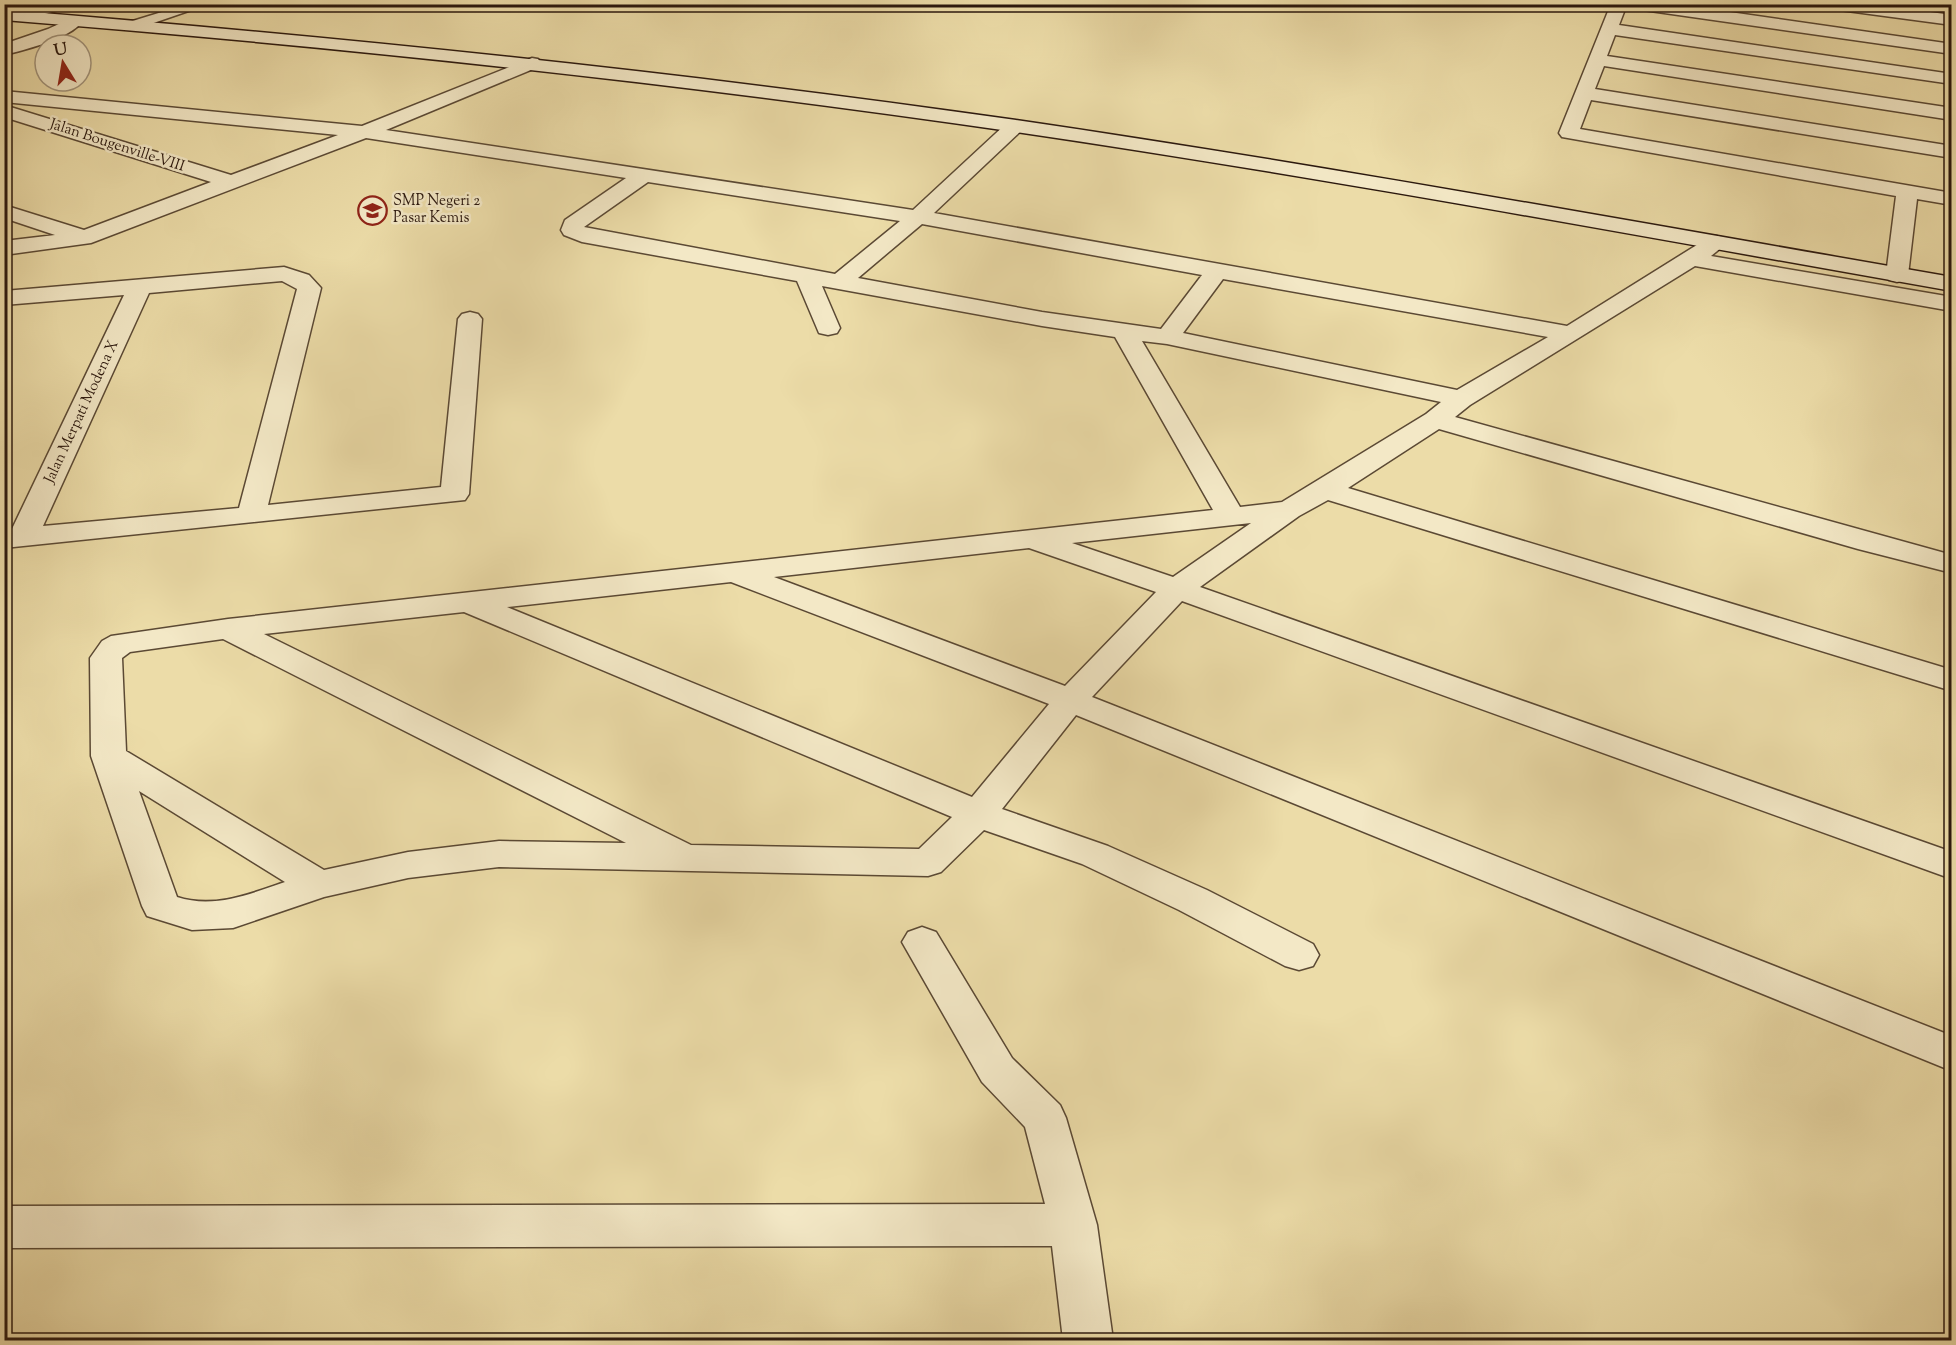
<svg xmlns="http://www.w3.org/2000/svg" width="1956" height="1345" font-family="'Sorts Mill Goudy',serif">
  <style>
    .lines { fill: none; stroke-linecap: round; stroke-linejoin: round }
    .lane-casing { stroke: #5b4934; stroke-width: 3 }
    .street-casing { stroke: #5b4934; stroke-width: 3 }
    .secondary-casing { stroke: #2b180e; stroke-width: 3 }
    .lane { fill: #f3e8c6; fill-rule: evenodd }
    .street { fill: #f3e8c6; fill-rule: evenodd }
    .secondary { fill: #f3e8c6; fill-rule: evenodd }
    .labels { text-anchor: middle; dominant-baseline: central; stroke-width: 5; stroke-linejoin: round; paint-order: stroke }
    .far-street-label { font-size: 15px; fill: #2b180e; stroke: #f3e8c6 }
    .far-poi-label { font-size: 15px; fill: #2b180e; stroke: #f3e8c6; text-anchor: start }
  </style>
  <rect width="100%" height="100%" fill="#ecdca8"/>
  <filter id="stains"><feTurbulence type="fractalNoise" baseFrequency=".00333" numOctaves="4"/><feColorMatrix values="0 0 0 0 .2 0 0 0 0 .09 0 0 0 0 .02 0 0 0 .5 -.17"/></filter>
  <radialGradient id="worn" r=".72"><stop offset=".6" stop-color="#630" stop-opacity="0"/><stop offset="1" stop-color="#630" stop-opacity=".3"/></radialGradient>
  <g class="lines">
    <defs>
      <path id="lane" d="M 188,4 L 209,4 L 136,29 L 126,29 L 124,26 L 126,23 Z"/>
      <path id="street" d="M 44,4 L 72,4 L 70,7 L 23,20 L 15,15 L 17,12 Z
        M 1611,4 L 1627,4 L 1619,25 L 1952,74 L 1952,84 L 1615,35 L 1607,56 L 1952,108 L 1952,120 L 1604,66 L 1595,89 L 1952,146 L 1952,158 L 1591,100 L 1580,129 L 1952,193 L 1952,205 L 1917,199 L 1908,275 L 1905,280 L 1897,282 L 1889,280 L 1886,275 L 1896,196 L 1562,137 L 1559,133 Z
        M 1628,4 L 1674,4 L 1952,44 L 1952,54 L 1636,9 Z
        M 1824,4 L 1872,4 L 1952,15 L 1952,25 L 1832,9 Z
        M 74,17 L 82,22 C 70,38 25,50 4,55 L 4,44 L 48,29 Z
        M 532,58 L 538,59 L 541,63 L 538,67 L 386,130 L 913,210 L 1008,122 L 1022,122 L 1025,126 L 1022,130 L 934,213 L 1567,326 L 1708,238 L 1716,236 L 1724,238 L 1727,243 L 1711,256 L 1952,297 L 1952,311 L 1695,266 L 1470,405 L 1455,417 L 1952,555 L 1952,573 L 1858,549 L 1439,429 L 1348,488 L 1952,670 L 1952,691 L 1328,500 L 1299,516 L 1200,587 L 1952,852 L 1952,879 L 1182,601 L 1092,697 L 1952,1036 L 1952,1071 L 1076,715 L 1002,809 L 1108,846 L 1207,890 L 1313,944 L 1319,955 L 1313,966 L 1299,970 L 1285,966 L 1179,910 L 1082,864 L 984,830 L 941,872 L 928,876 L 499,867 L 408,878 L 324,897 L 233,928 L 192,930 L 147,916 L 142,906 L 91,756 L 90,658 L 102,641 L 111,636 L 228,619 L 1213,510 L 1115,337 L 1042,326 L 822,286 L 840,328 L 837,333 L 828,335 L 819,333 L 797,281 L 582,242 L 564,235 L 561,230 L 565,220 L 626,178 L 366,138 L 91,243 L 4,255 L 4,241 L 55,235 L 4,218 L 4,205 L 84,230 L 211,182 L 4,117 L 4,105 L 231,175 L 338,135 L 4,102 L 4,91 L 362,126 ZM 648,182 L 900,221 L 835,274 L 584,227 ZM 922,224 L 1202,275 L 1161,329 L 1042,312 L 858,278 ZM 1223,279 L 1548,337 L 1457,390 L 1183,333 ZM 1142,341 L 1167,344 L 1441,402 L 1426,414 L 1282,502 L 1240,507 ZM 1251,523 L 1173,577 L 1072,543 ZM 1029,548 L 1156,592 L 1065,686 L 774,577 ZM 731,582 L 1049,704 L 972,797 L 507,607 ZM 464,612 L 952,817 L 919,849 L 691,845 L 264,634 ZM 223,639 L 626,843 L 499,841 L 408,852 L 324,870 L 126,751 L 122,658 L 130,652 ZM 139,791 L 285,882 C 250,894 214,909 177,897 Z
        M 284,267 L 309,275 L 321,288 L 268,505 L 441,487 L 458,319 L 462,314 L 470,312 L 478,314 L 482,319 L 469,494 L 465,500 L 4,548 L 4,530 L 12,529 L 124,295 L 4,305 L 4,291 ZM 282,281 L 297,289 L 239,508 L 43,526 L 149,293 Z
        M 922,927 L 936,932 L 1012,1058 L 1060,1105 L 1066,1118 L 1097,1225 L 1113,1340 L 1063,1340 L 1052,1246 L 4,1248 L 4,1206 L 1045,1204 L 1025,1127 L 982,1082 L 902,942 L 908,932 Z"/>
      <path id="secondary" d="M 4,10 C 343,37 680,72 1016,120 C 1329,166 1640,223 1952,277 L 1952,291 C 1640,236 1329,178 1016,132 C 680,83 343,47 4,20 Z"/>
    </defs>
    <use href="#lane" class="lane-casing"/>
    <use href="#street" class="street-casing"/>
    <use href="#secondary" class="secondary-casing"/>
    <use href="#lane" class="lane"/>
    <use href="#street" class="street"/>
    <use href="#secondary" class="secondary"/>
  </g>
  <defs>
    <symbol id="school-ring" viewBox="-11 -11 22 22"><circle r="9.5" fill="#f3e8c6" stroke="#8f2418" stroke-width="1.5"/><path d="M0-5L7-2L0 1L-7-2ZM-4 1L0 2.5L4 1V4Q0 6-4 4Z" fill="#8f2418"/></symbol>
  </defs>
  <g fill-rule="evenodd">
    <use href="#school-ring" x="356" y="194" width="33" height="33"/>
  </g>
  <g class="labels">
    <g class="far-street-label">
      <text transform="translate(117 146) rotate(18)">Jalan Bougenville-VIII</text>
      <text transform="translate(82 412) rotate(-65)">Jalan Merpati Modena X</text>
    </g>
    <g class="far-poi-label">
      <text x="393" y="201">SMP Negeri 2<tspan x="393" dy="17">Pasar Kemis</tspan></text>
    </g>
  </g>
  <rect width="1956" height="1345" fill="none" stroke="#ecdca8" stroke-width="24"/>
  <rect x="6" y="6" width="1944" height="1333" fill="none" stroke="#2b180e" stroke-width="3"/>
  <rect x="12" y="12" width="1932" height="1321" fill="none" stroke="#2b180e" stroke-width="1.5"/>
  <g transform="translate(63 63) rotate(349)"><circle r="28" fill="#f3e8c6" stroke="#a3957c" stroke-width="1.5"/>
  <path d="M0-4.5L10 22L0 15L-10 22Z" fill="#8f2418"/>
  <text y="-9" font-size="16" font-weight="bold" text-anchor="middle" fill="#2b180e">U</text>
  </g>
  <rect width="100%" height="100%" filter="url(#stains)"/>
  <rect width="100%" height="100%" fill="url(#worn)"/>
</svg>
